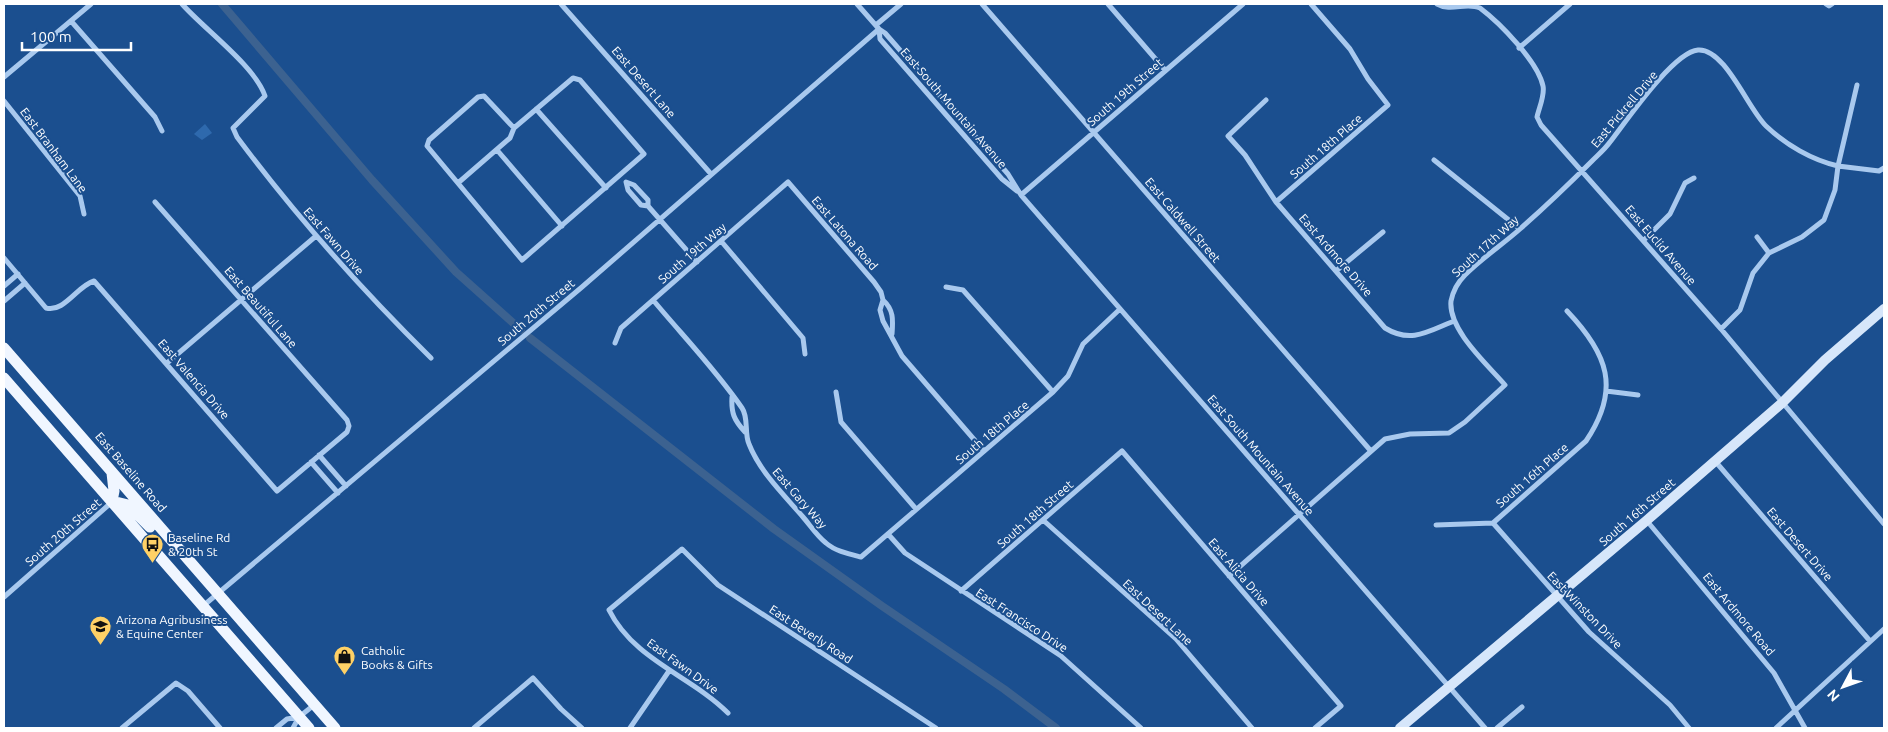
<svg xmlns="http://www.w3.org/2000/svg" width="1888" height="732" font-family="Ubuntu,sans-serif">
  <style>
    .park { fill: url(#park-tufts) }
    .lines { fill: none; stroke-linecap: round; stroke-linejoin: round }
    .canal { stroke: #3c6290; stroke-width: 8 }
    .minor { stroke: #a9c9ee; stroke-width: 5 }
    .secondary { stroke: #d6e6fa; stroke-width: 10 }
    .primary { stroke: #f0f6ff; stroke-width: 11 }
    .labels { text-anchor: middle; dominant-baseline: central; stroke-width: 4; stroke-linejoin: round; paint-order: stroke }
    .street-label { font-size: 12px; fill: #fff; stroke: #1b4f8f }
    .poi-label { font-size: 12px; fill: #fff; stroke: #1b4f8f; text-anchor: start }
  </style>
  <defs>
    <pattern id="park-tufts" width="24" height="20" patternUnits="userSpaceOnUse" patternTransform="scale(1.25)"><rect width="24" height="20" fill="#2e69ad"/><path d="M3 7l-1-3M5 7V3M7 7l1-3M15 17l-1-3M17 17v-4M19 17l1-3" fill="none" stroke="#4d80b9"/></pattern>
  </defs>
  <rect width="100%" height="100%" fill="#1b4f8f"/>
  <path class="park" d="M 205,124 L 212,133 L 202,140 L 194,134 Z"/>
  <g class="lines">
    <path class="canal" d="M 222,4 L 372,180 L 456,272 L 521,330
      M 530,338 L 774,529 L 882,606 L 1004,689 L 1056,728"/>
    <path class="minor" d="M 182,4 C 204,29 255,66 265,96 L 233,128 L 237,137 C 296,216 361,289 431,358
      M 561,4 L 711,174
      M 857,4 L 879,29 L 885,33 L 1008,174 L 1021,195 L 1485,728
      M 982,4 L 1370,450
      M 1108,4 L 1165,70
      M 1437,4 C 1451,12 1466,2 1480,8 C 1500,23 1538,62 1543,86 C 1545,95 1539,108 1537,117 L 1541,125 L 1721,329 L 1884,524
      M 1826,4 L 1829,6 L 1832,4
      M 71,21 L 155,117 L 162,131
      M 876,25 L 901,4
      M 879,29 L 880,39 L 1002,179 L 1017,191
      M 1519,48 L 1570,4
      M 4,77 L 91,4
      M 1266,100 L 1228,136 L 1245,155 L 1276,202 L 1385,328 C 1411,344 1429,331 1454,321
      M 4,101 L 80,196 L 84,214
      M 536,109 L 606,188
      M 497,150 L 562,226
      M 1434,160 L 1520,229
      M 458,183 L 510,138 L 514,128 L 573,78 L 580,80 L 644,154 L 522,260 L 427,146 L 429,140 L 478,97 L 484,96 L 514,128
      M 1021,195 L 1243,4
      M 1276,202 L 1388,105 L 1368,79 L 1350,49 L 1311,4
      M 648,206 L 648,200 L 634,185 L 626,182 L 628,190 L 641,205 L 648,206 L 697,262
      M 1757,237 L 1769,253
      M 1644,240 L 1670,214 L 1685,183 L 1694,178
      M 721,241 L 803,338 L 805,354
      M 4,258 L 46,308 C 64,313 77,286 94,281 L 277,491 L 347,432 L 349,426 L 347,420 L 155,202
      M 1336,271 L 1383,232
      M 4,286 L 18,274
      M 946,287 L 963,290 L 1053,392
      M 653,300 C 683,336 716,370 742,408 C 749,418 744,433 749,444 C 760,472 784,495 803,517 C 810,525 817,536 826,543 C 835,551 849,554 861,557 L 1053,392 L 1068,376 L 1083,344 L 1120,309
      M 883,300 C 894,310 893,320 892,334
      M 4,301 L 25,283
      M 1721,329 L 1740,310 L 1753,273 L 1769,253 L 1802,237 L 1824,220 L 1835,190 L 1838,166 L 1879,171 L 1884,168
      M 615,343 L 621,328 L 788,182 L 874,282 L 881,292 L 883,300 L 880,310 L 883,321 L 902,356 L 984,451
      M 167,363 L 316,236
      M 1606,391 L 1638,395
      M 836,392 L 841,422 L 916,509
      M 732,397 C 731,413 734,420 745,432
      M 319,455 L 346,486
      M 1715,461 L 1870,641
      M 311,462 L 338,493
      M 1043,520 L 1176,639 L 1252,728
      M 1647,521 L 1774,673 L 1805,728
      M 1493,523 L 1589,632 L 1670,705 L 1689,728
      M 1436,525 L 1493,523 L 1586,441 C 1621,389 1608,354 1567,311
      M 888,534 L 905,553 L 1061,656 L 1141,728
      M 1229,576 L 1385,439 L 1410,434 L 1449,433 L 1465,422 L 1505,385 C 1488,365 1448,330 1451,301 C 1453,291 1458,282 1465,275 C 1482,258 1502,245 1520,229 C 1545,207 1569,184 1592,161 C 1598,155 1605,149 1610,142 C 1625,123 1673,52 1698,50 C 1725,48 1748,109 1766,126 C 1786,145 1812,160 1838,166 L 1857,85
      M 961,591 L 1122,451 L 1341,706 L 1315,728
      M 4,597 L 112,502
      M 203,606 L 582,287 L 879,29
      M 728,713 C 691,676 634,660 609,610 L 682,549 L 718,585 L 936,728
      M 122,728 L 176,683 L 188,691 L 220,728
      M 276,728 L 287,719 L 299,717
      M 293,728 L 299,717 L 314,705
      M 474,728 L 533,678 L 561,709 L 582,728
      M 630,728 L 669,671
      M 1497,728 L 1522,707
      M 1776,728 L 1884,629"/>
    <path class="secondary" d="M 1400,728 L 1646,521 L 1782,403 L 1825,360 L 1884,309"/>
    <path class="primary" d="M 4,348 L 335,728
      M 4,378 L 309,728
      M 112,473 L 114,491 L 112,501 L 128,505 L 150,527"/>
  </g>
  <defs>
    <symbol id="bus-pin" viewBox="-11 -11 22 30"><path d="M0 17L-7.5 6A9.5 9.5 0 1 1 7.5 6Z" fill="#ffd166" stroke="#1b4f8f"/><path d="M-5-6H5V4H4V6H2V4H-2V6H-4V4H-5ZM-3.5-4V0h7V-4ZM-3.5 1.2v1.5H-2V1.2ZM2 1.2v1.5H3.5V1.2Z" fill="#111"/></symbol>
    <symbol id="school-pin" viewBox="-11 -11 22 30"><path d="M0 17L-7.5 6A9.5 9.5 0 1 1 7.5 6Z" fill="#ffd166" stroke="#1b4f8f"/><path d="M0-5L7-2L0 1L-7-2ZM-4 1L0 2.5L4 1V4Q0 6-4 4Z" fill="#111"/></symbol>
    <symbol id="shop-pin" viewBox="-11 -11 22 30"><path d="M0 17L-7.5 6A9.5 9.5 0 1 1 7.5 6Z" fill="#ffd166" stroke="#1b4f8f"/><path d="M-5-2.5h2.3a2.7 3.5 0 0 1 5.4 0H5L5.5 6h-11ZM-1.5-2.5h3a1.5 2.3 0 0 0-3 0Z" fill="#111"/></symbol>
  </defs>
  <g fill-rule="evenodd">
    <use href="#bus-pin" x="140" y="532" width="25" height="34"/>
    <use href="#school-pin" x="88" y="614" width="25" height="34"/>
    <use href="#shop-pin" x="332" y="644" width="25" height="34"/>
  </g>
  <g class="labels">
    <g class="street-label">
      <text transform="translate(644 82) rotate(49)">East Desert Lane</text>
      <text transform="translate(1125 92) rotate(-41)">South 19th Street</text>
      <text transform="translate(954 108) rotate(49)">East South Mountain Avenue</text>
      <text transform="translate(1624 109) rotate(-50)">East Pickrell Drive</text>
      <text transform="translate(1326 146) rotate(-41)">South 18th Place</text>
      <text transform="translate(54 150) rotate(53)">East Branham Lane</text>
      <text transform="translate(1183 220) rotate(49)">East Caldwell Street</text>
      <text transform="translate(845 233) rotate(49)">East Latona Road</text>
      <text transform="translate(334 241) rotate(49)">East Fawn Drive</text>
      <text transform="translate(1661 245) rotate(49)">East Euclid Avenue</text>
      <text transform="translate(1485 246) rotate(-42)">South 17th Way</text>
      <text transform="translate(692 253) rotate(-41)">South 19th Way</text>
      <text transform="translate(1336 255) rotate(49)">East Ardmore Drive</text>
      <text transform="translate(261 307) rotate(49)">East Beautiful Lane</text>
      <text transform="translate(536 312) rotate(-40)">South 20th Street</text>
      <text transform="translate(194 379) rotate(49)">East Valencia Drive</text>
      <text transform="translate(992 432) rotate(-40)">South 18th Place</text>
      <text transform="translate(1261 455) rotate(49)">East South Mountain Avenue</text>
      <text transform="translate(131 472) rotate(49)">East Baseline Road</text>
      <text transform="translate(1532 475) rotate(-41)">South 16th Place</text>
      <text transform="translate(800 498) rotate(49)">East Gary Way</text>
      <text transform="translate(1637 512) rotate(-41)">South 16th Street</text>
      <text transform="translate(1035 514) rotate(-41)">South 18th Street</text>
      <text transform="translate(63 532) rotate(-41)">South 20th Street</text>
      <text transform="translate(1800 544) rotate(49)">East Desert Drive</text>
      <text transform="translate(1239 572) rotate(49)">East Alicia Drive</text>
      <text transform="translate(1585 610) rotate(46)">East Winston Drive</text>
      <text transform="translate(1158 612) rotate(43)">East Desert Lane</text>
      <text transform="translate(1739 614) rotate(50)">East Ardmore Road</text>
      <text transform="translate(1022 620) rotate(33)">East Francisco Drive</text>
      <text transform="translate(811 634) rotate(33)">East Beverly Road</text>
      <text transform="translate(683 666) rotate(36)">East Fawn Drive</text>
    </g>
    <g class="poi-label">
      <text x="168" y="537">Baseline Rd<tspan x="168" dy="14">&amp; 20th St</tspan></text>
      <text x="116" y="619">Arizona Agribusiness<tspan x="116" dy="14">&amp; Equine Center</tspan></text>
      <text x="361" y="650">Catholic<tspan x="361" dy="14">Books &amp; Gifts</tspan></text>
    </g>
  </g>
  <rect width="1888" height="732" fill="none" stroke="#ffffff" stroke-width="10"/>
  <g transform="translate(1843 687) rotate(229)" stroke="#1b4f8f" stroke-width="4" paint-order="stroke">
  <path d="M0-4L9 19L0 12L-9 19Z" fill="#ffffff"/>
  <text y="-8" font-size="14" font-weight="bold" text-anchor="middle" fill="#ffffff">N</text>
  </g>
  <path d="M22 42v8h109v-8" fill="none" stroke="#ffffff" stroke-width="2.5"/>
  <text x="30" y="42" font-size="15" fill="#ffffff" stroke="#1b4f8f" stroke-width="4" paint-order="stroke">100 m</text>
</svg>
